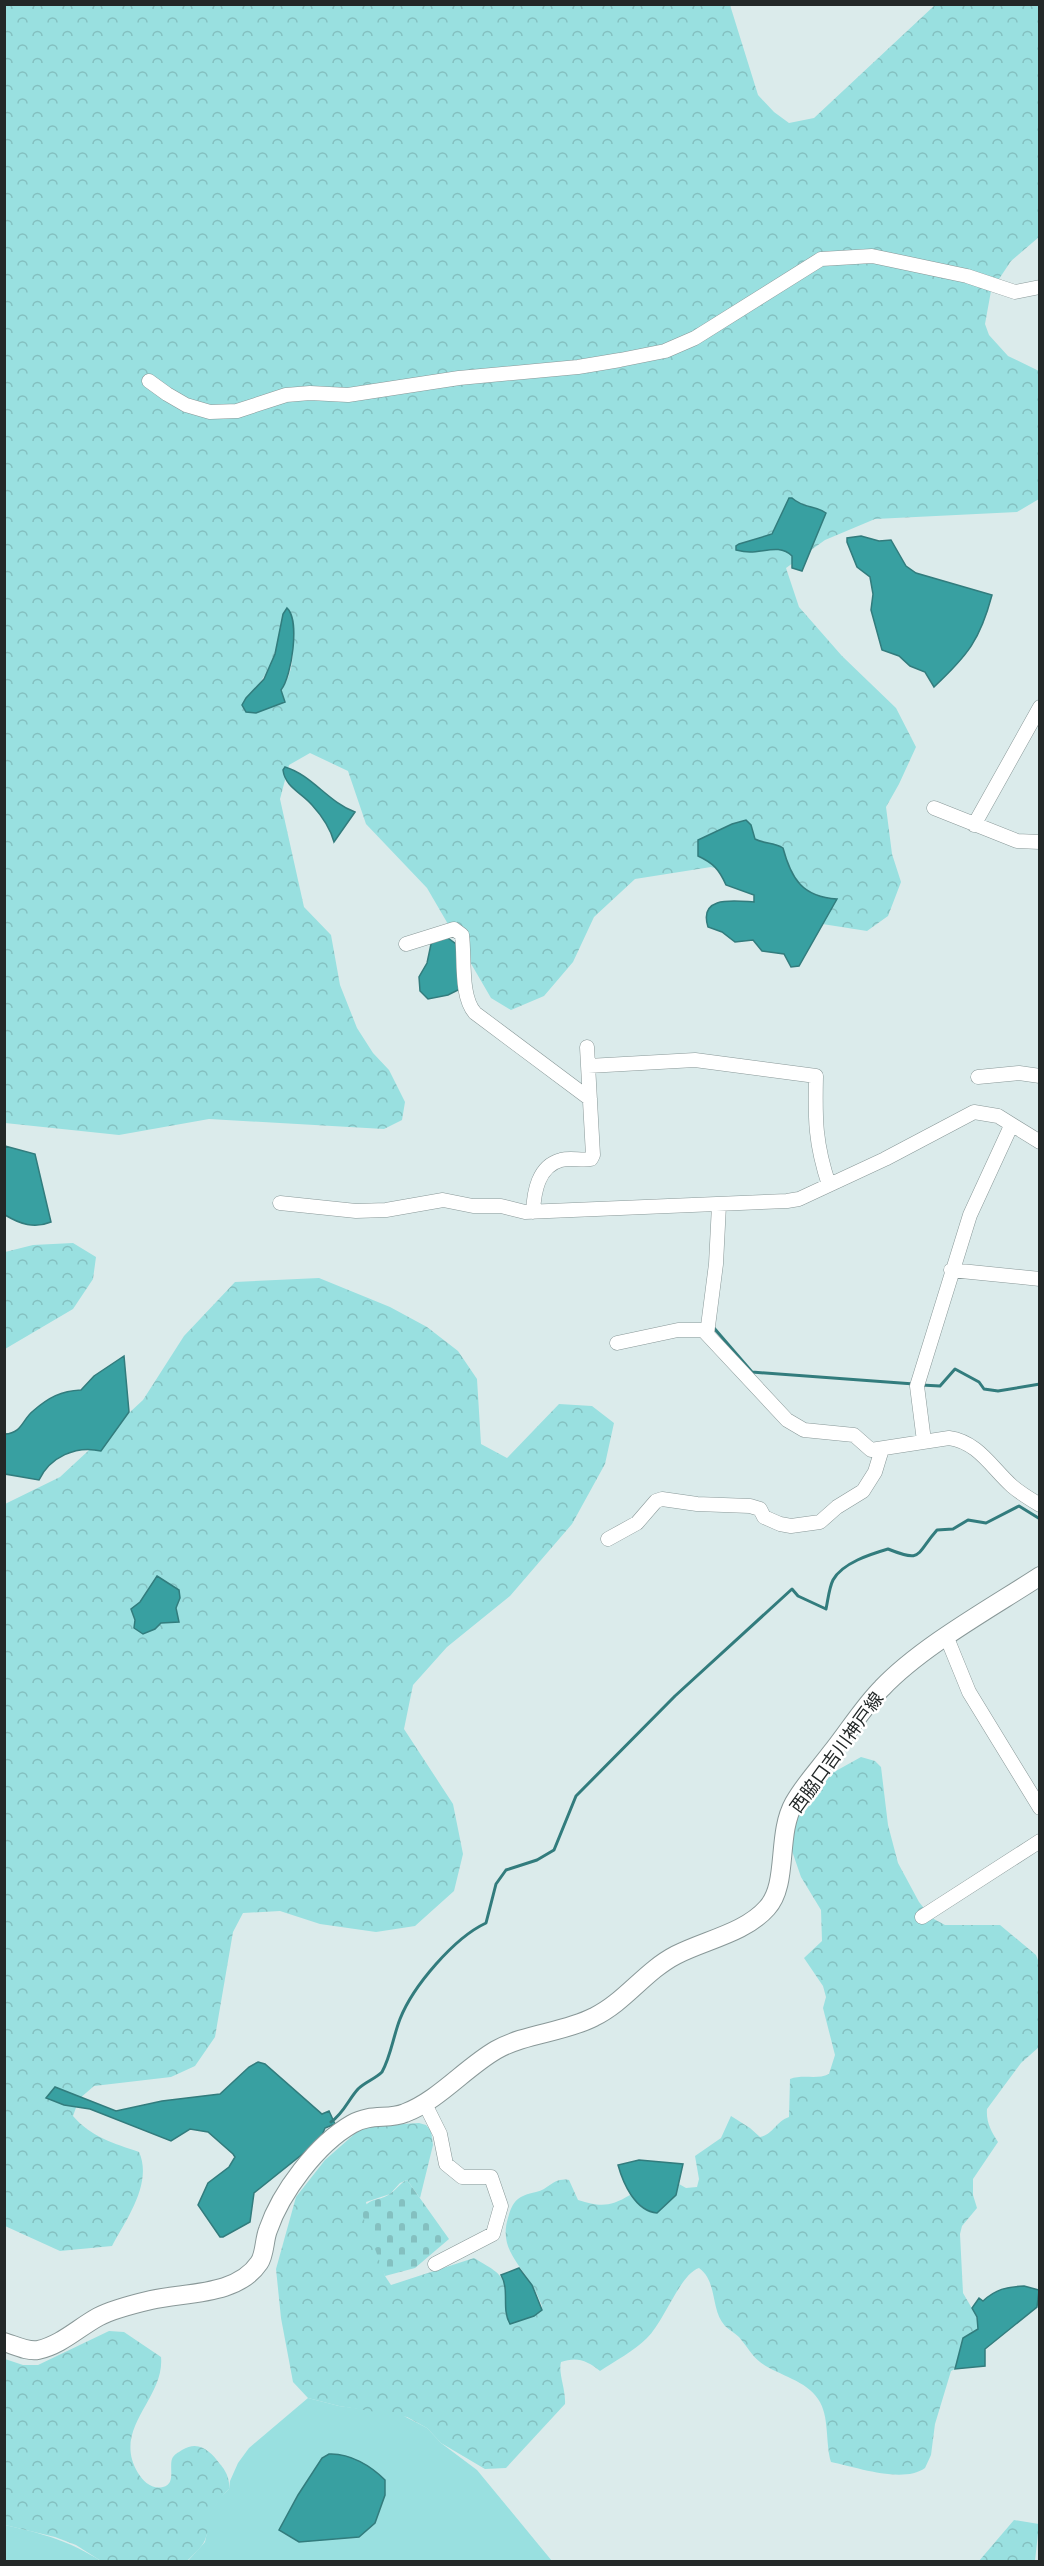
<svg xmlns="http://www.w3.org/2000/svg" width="1044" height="2566" font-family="Ubuntu,'Noto Sans JP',sans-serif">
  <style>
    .green { fill: #99e0e0 }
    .forest { fill: url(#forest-crowns); fill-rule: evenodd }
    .cemetery { fill: url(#cemetery-stones) }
    .water { fill: #38a0a1; stroke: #327c7d; stroke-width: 1.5 }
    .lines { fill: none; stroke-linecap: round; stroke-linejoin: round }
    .stream { stroke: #327c7d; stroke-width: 3 }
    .minor-casing { stroke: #899898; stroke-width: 15 }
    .major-casing { stroke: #899898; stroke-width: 20 }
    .minor { stroke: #fff; stroke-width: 14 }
    .major { stroke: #fff; stroke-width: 18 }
    .labels { text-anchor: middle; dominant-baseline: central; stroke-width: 5; stroke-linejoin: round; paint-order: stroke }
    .street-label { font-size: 18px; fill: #232828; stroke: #fff }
  </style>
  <defs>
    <pattern id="forest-crowns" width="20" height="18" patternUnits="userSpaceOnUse" patternTransform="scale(1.5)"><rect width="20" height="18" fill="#99e0e0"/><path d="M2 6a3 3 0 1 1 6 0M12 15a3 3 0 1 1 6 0" fill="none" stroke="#84c0c0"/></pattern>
    <pattern id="cemetery-stones" width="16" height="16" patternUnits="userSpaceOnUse" patternTransform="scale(1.5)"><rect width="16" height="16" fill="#99e0e0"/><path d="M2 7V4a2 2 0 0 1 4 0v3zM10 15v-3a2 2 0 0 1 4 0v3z" fill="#84c0c0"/></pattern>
  </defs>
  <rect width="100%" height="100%" fill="#dbebeb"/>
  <path class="green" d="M 308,2398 L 339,2406 L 400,2414 L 427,2428 L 441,2443 L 477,2470 L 552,2561 L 187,2562 L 205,2542 L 211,2513 L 219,2499 L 229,2489 L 230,2481 L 238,2463 L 249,2448 Z
    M 5,2525 C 44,2534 67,2540 101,2561 L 5,2562 Z"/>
  <path class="forest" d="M 5,5 L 730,5 L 758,95 L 774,112 L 789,123 L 814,118 L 935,5 L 1039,5 L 1039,237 L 1011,261 L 991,291 L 985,324 L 989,335 L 1008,356 L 1039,371 L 1039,499 L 1017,512 L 875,519 L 825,540 L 786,568 L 799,607 L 842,656 L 896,708 L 916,747 L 899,784 L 886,807 L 892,854 L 901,882 L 888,916 L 867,931 L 816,923 L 751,879 L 711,867 L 635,879 L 594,917 L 573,962 L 544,996 L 511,1010 L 491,998 L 427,888 L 366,824 L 348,771 L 310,753 L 289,765 L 280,799 L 304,907 L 331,935 L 340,985 L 357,1028 L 373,1053 L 389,1070 L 405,1102 L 402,1120 L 384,1129 L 209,1119 L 119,1135 L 5,1123 ZM 291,614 C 292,640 298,668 281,690 L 285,702 L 246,698 C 271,675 279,648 283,615 Z
    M 73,1243 L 96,1257 L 93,1279 L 73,1309 L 5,1349 L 5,1252 L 33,1245 Z
    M 319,1278 L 390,1307 L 427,1327 L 458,1351 L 477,1379 L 481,1444 L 507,1458 L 559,1404 L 592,1406 L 614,1423 L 605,1464 L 572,1524 L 510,1596 L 447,1647 L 413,1685 L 404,1729 L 453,1804 L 463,1854 L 454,1891 L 415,1926 L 376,1932 L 320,1924 L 280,1911 L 243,1913 L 233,1932 L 215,2037 L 195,2066 L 171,2077 L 94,2086 L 79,2099 L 73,2116 C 91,2137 113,2143 139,2152 C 153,2183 126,2220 112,2246 L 60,2251 L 5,2226 L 5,1504 L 60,1477 L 143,1400 L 184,1336 L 235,1282 Z
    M 861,1757 L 875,1761 L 881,1767 L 888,1825 L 898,1863 L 919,1902 L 932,1918 L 945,1925 L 1000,1925 L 1036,1955 L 1039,1963 L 1039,2047 L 1021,2063 L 987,2109 C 986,2122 991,2131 998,2142 L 973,2179 L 973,2195 L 977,2208 L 962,2226 L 960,2234 L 963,2293 L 977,2317 L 978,2329 L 963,2338 L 955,2369 L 951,2371 L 935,2424 L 931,2455 L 925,2468 C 903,2484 856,2467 831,2462 C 825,2442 830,2416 818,2399 C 806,2380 777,2375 760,2362 C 752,2356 746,2345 739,2337 C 735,2333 729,2330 725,2326 C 710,2309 718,2282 699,2268 C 680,2274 664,2322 647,2338 C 634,2351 615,2361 600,2371 C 588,2361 577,2356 561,2362 C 558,2374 566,2389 565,2404 L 506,2468 L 485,2469 L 441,2443 L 427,2428 L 407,2417 L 339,2406 L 308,2398 L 293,2382 L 281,2318 L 276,2269 L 296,2197 L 325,2160 L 359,2130 L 373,2126 L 419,2123 L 426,2125 L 431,2131 L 433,2145 L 420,2198 L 407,2180 L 400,2183 L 390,2194 L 366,2202 L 385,2276 L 391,2285 L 474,2258 C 499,2273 508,2275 505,2306 L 540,2313 L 542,2306 C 539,2299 536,2291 532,2285 C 518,2262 499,2247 508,2218 C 513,2200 518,2196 536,2192 C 550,2189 553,2177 569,2180 L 578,2200 C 600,2207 610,2207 630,2195 L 650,2212 L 676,2195 L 679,2184 L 686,2188 L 697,2187 L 699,2179 L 695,2156 L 721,2138 L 731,2116 L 750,2128 L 760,2137 C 774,2134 775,2122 789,2117 L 790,2079 C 803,2074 817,2080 829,2074 L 835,2055 L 823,2008 L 826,1997 L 823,1986 L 804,1958 L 822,1941 L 821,1910 L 801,1877 L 791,1848 L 794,1824 L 805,1803 L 825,1777 Z
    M 109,2331 L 124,2332 L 161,2357 C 165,2399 111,2428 138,2473 C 143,2481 152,2490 163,2487 C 176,2484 169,2468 172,2459 C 174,2454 178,2453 182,2450 C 199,2440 210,2451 220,2464 C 226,2471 230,2479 229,2489 C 209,2509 214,2516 205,2540 C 202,2547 193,2555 187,2561 L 101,2561 L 76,2545 L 55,2537 L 5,2525 L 5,2359 L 23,2365 L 38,2365 Z
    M 1014,2520 L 1039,2524 L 1035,2561 L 979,2561 Z"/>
  <path class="cemetery" d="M 407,2180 L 449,2239 L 415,2268 L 385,2276 L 361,2211 C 370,2196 380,2202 391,2193 C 397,2189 400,2183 407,2180 Z"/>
  <path class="water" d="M 789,498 L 792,498 C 804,509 815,505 826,513 L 802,571 L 792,568 L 792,556 C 780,544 765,552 750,552 C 746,552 740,551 736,550 L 736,546 L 739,544 L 772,534 Z
    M 861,536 L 879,541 L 891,540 L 906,566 L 916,573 L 992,595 C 980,640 968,655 934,687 L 925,672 L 910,666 L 899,656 L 882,650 L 871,610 L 873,594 L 870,577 L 857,567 L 847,542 L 847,538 Z
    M 287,608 C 300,620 292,676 281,690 L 285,702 L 256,713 L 246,712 L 242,705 L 246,698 L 264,679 L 275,654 L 283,614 Z
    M 285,767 C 312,775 328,802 355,812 L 334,842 C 330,827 322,816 312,805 C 302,793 285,787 283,770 Z
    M 746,820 L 751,825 L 755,839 C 764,844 774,842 783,848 C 791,878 802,897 837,899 L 799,966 L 791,967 L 784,954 L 762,951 L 753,940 L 735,942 L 722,932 L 708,927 C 698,895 735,901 754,902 L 754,895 L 726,885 C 719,869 713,863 698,856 L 698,840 L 732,824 Z
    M 448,938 L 456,944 L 462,988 L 448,995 L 428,999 L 420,991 L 419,977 L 427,963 L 431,944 L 436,939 Z
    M 5,1146 L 35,1154 L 51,1222 C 34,1229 20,1224 5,1215 Z
    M 124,1356 L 129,1412 L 101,1451 C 76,1445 50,1457 39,1480 L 5,1474 L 5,1434 C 22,1433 22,1420 33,1411 C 49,1397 61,1391 81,1390 L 94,1376 Z
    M 157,1576 L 179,1590 L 180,1598 L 176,1608 L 179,1622 L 161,1623 L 155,1629 L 143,1634 L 134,1628 L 135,1620 L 131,1609 L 140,1602 Z
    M 258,2062 L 265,2064 L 322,2114 L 329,2111 L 335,2124 L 325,2128 L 320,2140 L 254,2193 L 250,2222 L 223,2237 L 220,2237 L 198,2205 L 208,2183 L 229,2167 L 235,2157 L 233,2154 L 208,2132 L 190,2129 L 171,2141 L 90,2109 L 64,2105 L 46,2098 L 55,2087 L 116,2111 L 162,2101 L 220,2094 L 249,2067 Z
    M 639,2160 L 683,2164 L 676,2195 L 657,2213 C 635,2211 623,2183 618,2165 Z
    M 519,2268 L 532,2285 L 542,2310 L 534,2316 L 510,2324 C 501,2308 510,2291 501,2275 Z
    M 1024,2286 L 1039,2290 L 1037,2307 L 985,2349 L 985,2366 L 955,2369 L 963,2338 L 978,2329 L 977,2317 L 972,2308 L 979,2298 L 983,2301 C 996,2289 1006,2287 1024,2286 Z
    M 329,2454 C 350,2453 371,2466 385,2480 L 385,2495 L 375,2523 L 359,2537 L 299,2542 L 279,2530 L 298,2495 L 322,2458 Z"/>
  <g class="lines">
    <path class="stream" d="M 714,1328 L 752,1372 L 914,1384
      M 921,1385 L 940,1386 L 955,1369 L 979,1382 L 984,1389 L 998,1391 L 1040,1384
      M 331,2122 C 344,2113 348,2100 358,2089 C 365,2082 375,2079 382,2072 C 391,2056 393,2037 400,2019 C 413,1986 454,1938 486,1923 L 496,1884 L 506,1870 L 537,1860 L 554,1850 L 576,1796 L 675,1696 L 792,1589 L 798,1596 L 826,1609 C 828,1600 829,1588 833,1580 C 842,1563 871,1554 888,1549 C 923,1563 915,1555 937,1530 L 953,1529 L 968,1520 L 986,1523 L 1019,1506 L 1040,1519"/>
    <defs>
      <path id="minor" d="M 149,381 L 167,394 L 186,405 L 210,412 L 237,411 L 286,395 L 310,393 L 348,395 L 459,378 L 578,367 L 620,360 L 665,351 L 695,338 L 821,259 L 872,256 L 967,276 L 1015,292 L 1040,287
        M 934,808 L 1017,841 L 1040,842
        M 974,825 L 1040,707
        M 406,944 L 454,929 L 462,935 C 465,958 460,996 475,1013 L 590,1099
        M 588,1066 L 695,1060 L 816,1076 C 815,1119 815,1143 829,1185
        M 978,1077 L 1019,1073 L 1040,1076
        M 280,1203 L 356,1211 L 386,1210 L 443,1200 L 473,1206 L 501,1206 L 525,1212 L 787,1201 L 799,1199 L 885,1159 L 974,1112 L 998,1116 L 1040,1142
        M 533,1212 C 534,1192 538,1166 561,1160 C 571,1157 581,1161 591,1159 L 593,1155 L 587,1047
        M 951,1270 L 1040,1279
        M 707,1334 L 716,1264 L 719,1205
        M 617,1343 L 678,1330 L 703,1330 L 787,1420 L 804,1430 L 854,1435 L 871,1450 L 949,1438 C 978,1442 991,1467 1012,1486 C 1020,1493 1030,1499 1040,1505
        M 924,1441 L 917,1386 L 970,1215 L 1011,1126
        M 608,1539 L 637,1523 L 656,1501 L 662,1499 L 697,1504 L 750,1506 L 760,1509 L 764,1517 L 780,1524 L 791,1526 L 820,1522 L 837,1507 L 863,1491 L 875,1472 L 882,1449
        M 947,1638 L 969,1692 L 1040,1808
        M 922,1917 L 1040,1841
        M 424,2102 L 440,2134 L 446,2164 L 462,2177 L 491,2177 L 501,2206 L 493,2234 L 435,2264"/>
      <path id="major" d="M 4,2342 C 14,2345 28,2352 38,2350 C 61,2345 78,2328 98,2317 C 113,2309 134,2304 151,2300 C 185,2292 237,2296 259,2263 C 265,2255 264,2240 268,2230 C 281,2192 317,2144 352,2124 C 371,2113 388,2120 405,2113 C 439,2100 465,2068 496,2050 C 526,2033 563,2033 594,2017 C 625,2002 645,1971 676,1955 C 705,1940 745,1933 767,1908 C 789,1884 776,1835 794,1803 C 804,1785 819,1769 831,1753 C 848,1732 863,1707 882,1688 C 922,1646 991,1608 1040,1576"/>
    </defs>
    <use href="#minor" class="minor-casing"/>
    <use href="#major" class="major-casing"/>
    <use href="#minor" class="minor"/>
    <use href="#major" class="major"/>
  </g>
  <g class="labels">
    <g class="street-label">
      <text transform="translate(836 1752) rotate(-54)">西脇口吉川神戸線</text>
    </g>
  </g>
  <rect width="1044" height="2566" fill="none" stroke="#232828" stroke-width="12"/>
</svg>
